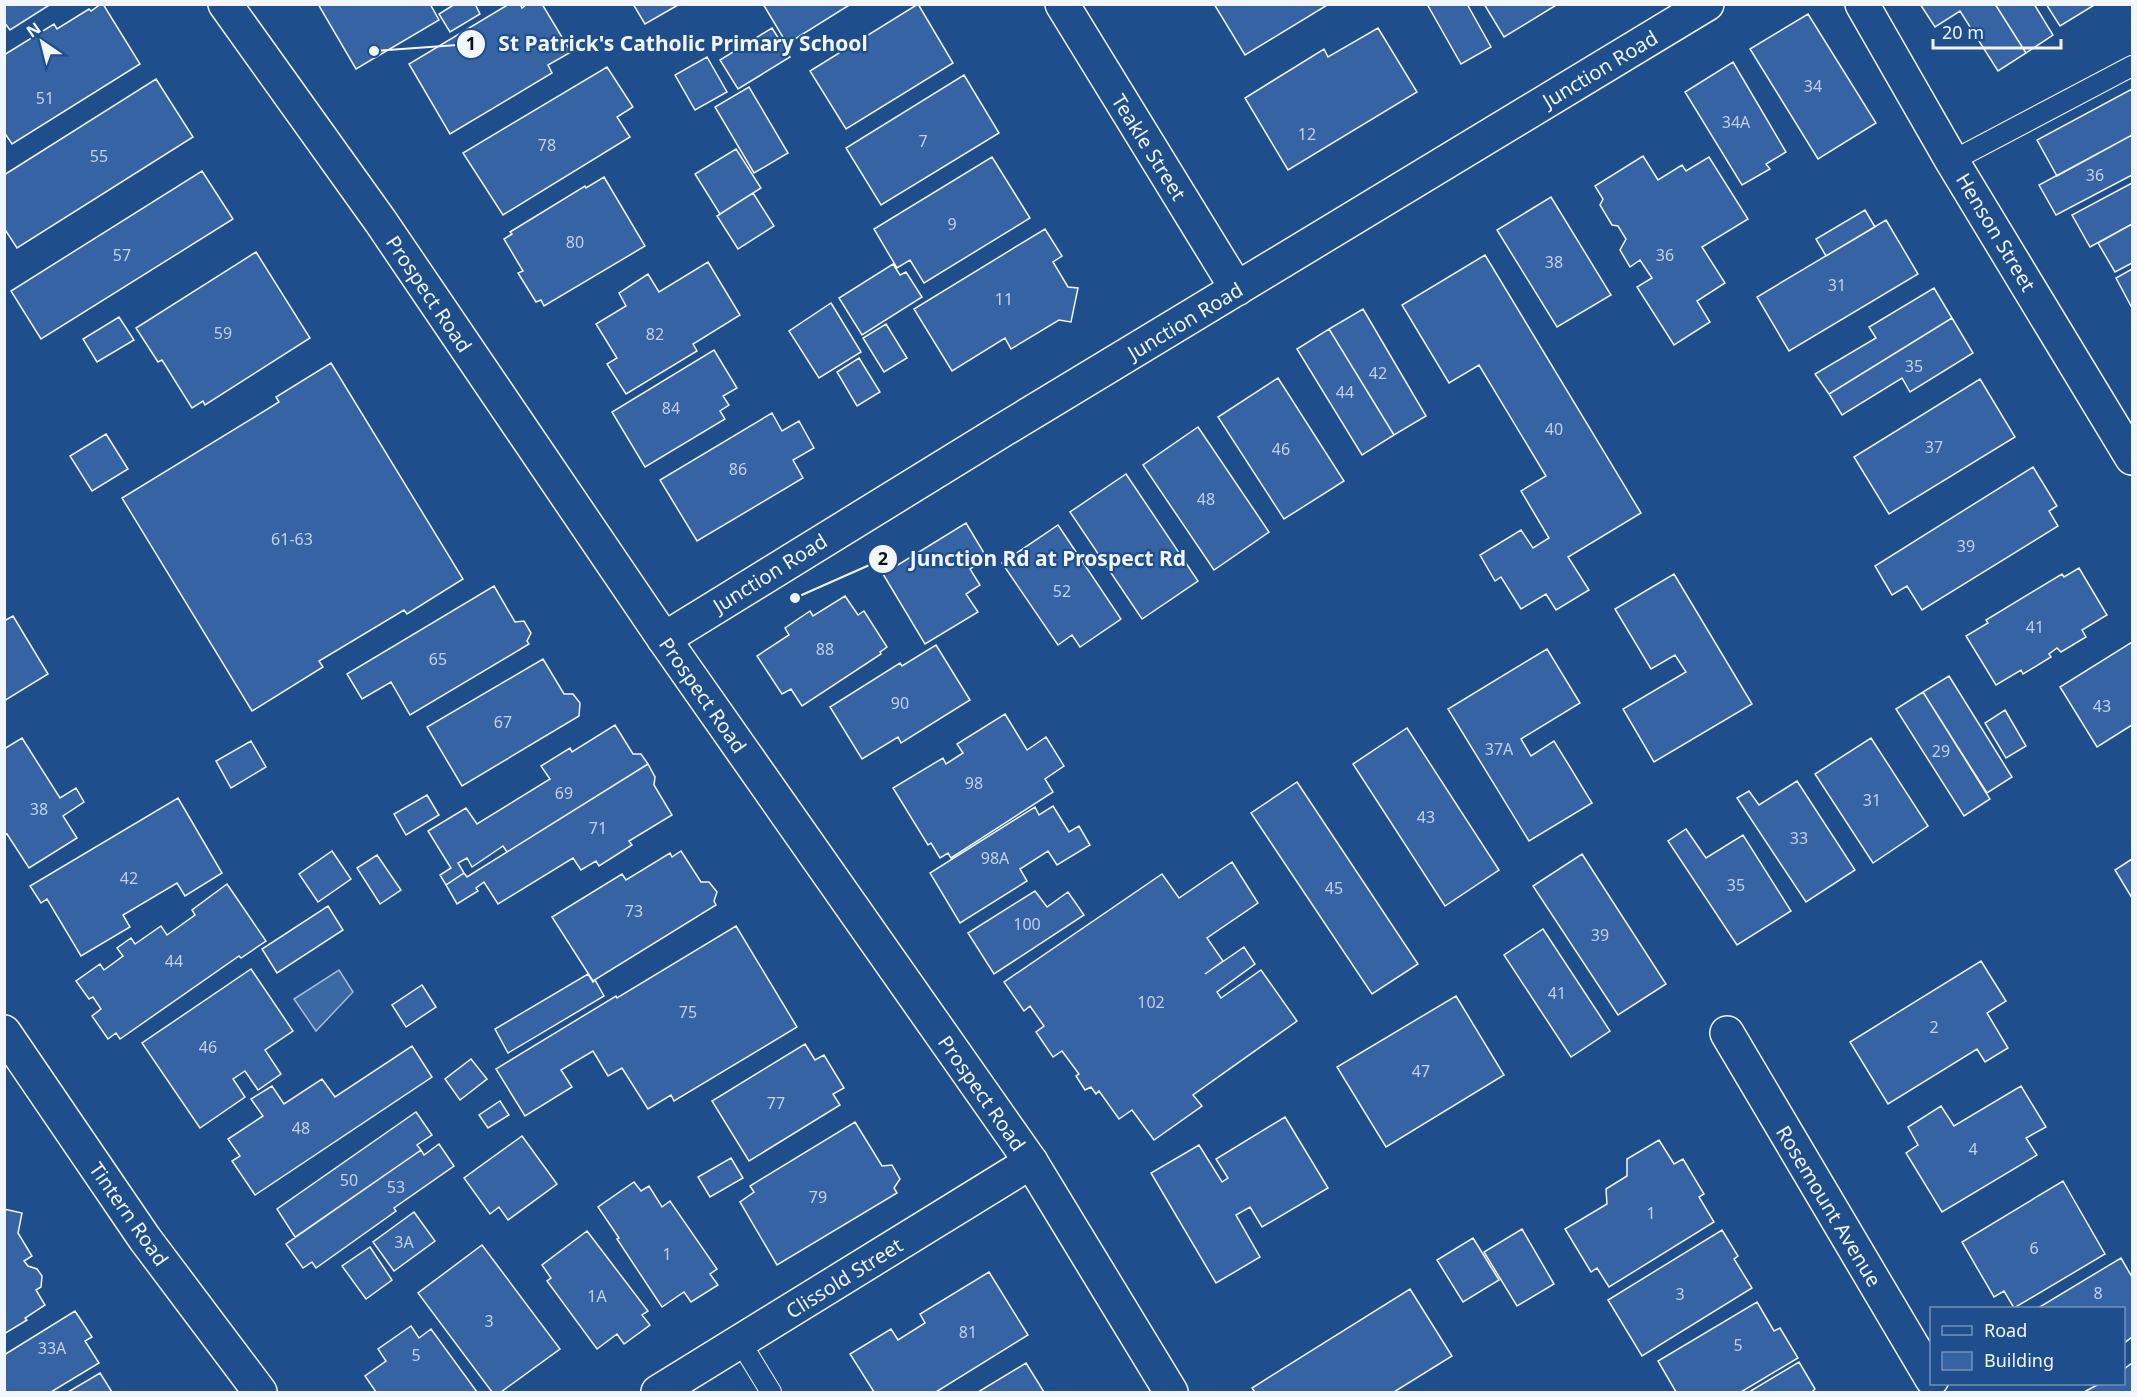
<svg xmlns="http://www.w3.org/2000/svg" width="2137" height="1397" font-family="'Noto Sans',sans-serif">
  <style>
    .water { fill: #3b69a3; stroke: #a8bbd7; stroke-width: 1.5 }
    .building { fill: #3563a3; stroke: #f2f6ff; stroke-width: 1.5 }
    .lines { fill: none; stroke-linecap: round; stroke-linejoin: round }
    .lane-casing { stroke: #f2f6ff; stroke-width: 22 }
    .street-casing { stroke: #f2f6ff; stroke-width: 36 }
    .secondary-casing { stroke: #f2f6ff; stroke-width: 36 }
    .lane { stroke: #1f4e8c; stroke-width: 20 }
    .street { stroke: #1f4e8c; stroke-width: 33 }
    .secondary { stroke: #1f4e8c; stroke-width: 33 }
    .labels { text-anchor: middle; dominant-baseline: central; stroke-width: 4.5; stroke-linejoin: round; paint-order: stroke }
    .number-label { font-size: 16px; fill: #c3d1e8 }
    .street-label { font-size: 20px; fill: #f2f6ff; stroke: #1f4e8c }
    .leader { fill: none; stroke: #f2f6ff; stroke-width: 2 }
    .callout-dot { fill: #f2f6ff; stroke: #1f4e8c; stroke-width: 2 }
    .mark-label { font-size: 18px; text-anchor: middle; font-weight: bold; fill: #111 }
    .callout-label { font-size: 21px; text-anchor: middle; font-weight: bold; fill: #f2f6ff; stroke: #1f4e8c; stroke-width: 4.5; stroke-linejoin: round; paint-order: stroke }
  </style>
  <rect width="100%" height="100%" fill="#1f4e8c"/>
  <path class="water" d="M 339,970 L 353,992 L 316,1031 L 294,999 Z"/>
  <path class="building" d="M 4,4 L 51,4 L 10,30 L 4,22 Z
    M 101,4 L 103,4 L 140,64 L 12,144 L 4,132 L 4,55 L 54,24 L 57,29 L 89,9 L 91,11 Z
    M 318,4 L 430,4 L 439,20 L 356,69 Z
    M 455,4 L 475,4 L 480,14 L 450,32 L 439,14 Z
    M 509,4 L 520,4 L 522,8 L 527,4 L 542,4 L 571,52 L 548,65 L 552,73 L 450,134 L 409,64 Z
    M 633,4 L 678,4 L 678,5 L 645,24 Z
    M 763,4 L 851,4 L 787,44 Z
    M 918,4 L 953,63 L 846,129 L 810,71 Z
    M 1214,4 L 1329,4 L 1245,55 Z
    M 1427,4 L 1467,4 L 1491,47 L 1461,64 Z
    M 1484,4 L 1558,4 L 1504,37 Z
    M 1920,4 L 1995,4 L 2026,53 L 1998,71 L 1960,11 L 1935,27 Z
    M 1995,4 L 2034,4 L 2053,35 L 2026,53 Z
    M 2046,4 L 2096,4 L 2060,26 Z
    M 1808,14 L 1876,123 L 1818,159 L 1750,49 Z
    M 772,28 L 790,57 L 738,89 L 720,60 Z
    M 1378,28 L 1417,92 L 1288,170 L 1245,98 L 1324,49 L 1328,57 Z
    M 707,57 L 727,92 L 695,110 L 675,75 Z
    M 1733,62 L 1786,152 L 1766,164 L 1770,169 L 1742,185 L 1685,92 Z
    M 607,67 L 633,107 L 617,117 L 630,137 L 503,215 L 463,153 Z
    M 964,75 L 999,133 L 881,205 L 846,148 Z
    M 156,79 L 193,137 L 17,248 L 4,228 L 4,175 Z
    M 749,87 L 788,153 L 754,173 L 715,107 Z
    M 2132,89 L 2132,135 L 2057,176 L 2037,140 Z
    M 2132,135 L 2132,175 L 2056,215 L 2039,185 Z
    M 736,149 L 761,188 L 720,214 L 695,174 Z
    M 1643,156 L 1658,180 L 1682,165 L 1686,171 L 1709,157 L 1748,219 L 1702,247 L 1725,283 L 1697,301 L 1710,322 L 1674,345 L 1637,287 L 1652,278 L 1640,260 L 1630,267 L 1620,250 L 1626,239 L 1618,226 L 1612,225 L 1600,205 L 1603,199 L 1595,186 Z
    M 992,157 L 1030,218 L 924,283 L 910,260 L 897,268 L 874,229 Z
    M 202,171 L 233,219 L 41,339 L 11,291 Z
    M 604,177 L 645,246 L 544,306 L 541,300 L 536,302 L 518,273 L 523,271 L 504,239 L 512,234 L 510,232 L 585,186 L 586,188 Z
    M 2132,183 L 2132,224 L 2090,247 L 2072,215 Z
    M 753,193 L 774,226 L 738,249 L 717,216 Z
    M 1551,197 L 1611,295 L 1557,327 L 1497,230 Z
    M 1865,210 L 1875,227 L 1826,256 L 1816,239 Z
    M 1886,220 L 1918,274 L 1789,351 L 1757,297 Z
    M 2132,224 L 2132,263 L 2115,272 L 2098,243 Z
    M 1045,229 L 1062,256 L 1053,262 L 1068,287 L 1078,288 L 1071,322 L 1059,320 L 1011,349 L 1005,338 L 952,371 L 914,309 Z
    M 256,252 L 310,338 L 205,405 L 203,401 L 192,408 L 162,360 L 158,362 L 136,328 Z
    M 1485,255 L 1641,513 L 1568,557 L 1589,590 L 1556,610 L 1546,594 L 1521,609 L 1501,577 L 1495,581 L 1480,555 L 1521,530 L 1533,548 L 1549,538 L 1521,491 L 1546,476 L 1479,365 L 1449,383 L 1402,305 Z
    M 708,262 L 740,315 L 693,344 L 697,351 L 626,394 L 607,364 L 617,358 L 596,324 L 626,306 L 619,293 L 648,274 L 659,292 Z
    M 893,264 L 900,275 L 906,272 L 922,297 L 862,335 L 839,298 Z
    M 2132,269 L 2132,308 L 2116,278 Z
    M 1934,288 L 1952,318 L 1829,394 L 1815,374 L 1876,338 L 1869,327 Z
    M 831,303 L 861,352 L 819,378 L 789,331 Z
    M 1363,309 L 1426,416 L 1394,435 L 1329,329 Z
    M 119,317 L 134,340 L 97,362 L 83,339 Z
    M 1952,318 L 1973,353 L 1910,392 L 1902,378 L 1842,415 L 1829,394 Z
    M 886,324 L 907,358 L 884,372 L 863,338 Z
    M 1329,329 L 1394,435 L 1362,455 L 1297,349 Z
    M 714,350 L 737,388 L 723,396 L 729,405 L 720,411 L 725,419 L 645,467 L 612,412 Z
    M 859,358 L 880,392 L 857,406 L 837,372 Z
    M 331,363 L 463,579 L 407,614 L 404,610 L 319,661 L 323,667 L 252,711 L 122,498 L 279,402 L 276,397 Z
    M 1278,378 L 1344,481 L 1284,519 L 1218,417 Z
    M 1980,379 L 2015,437 L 1889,514 L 1854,457 Z
    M 772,413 L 782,431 L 799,421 L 814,448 L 793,460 L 803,478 L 697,541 L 660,480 Z
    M 1198,427 L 1269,532 L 1214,570 L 1143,465 Z
    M 106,434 L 128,469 L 92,491 L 70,456 Z
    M 2033,467 L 2057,506 L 2049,511 L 2058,526 L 1922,610 L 1907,586 L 1892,595 L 1875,566 Z
    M 1126,474 L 1198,581 L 1142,619 L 1070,512 Z
    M 966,523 L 987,558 L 970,569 L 980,585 L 966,594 L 978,612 L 925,644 L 883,574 Z
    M 1058,525 L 1121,619 L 1080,647 L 1072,635 L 1058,645 L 1002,563 Z
    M 2079,568 L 2107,615 L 2082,630 L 2086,637 L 2061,652 L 2057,648 L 2049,654 L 2051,657 L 2023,674 L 2021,670 L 1996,685 L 1966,636 L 1988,623 L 1986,620 L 2062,574 L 2064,577 Z
    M 1674,574 L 1752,704 L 1654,762 L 1623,709 L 1686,672 L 1675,655 L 1651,669 L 1615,609 Z
    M 494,586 L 515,622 L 524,621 L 531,633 L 527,641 L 529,644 L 410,715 L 391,682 L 362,699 L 347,674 Z
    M 845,596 L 858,615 L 864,611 L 887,647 L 880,652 L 881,654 L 802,706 L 791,689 L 782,694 L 757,656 L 789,635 L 785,628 L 810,611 L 813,616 Z
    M 13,616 L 48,674 L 4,701 L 4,621 Z
    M 2132,642 L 2132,725 L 2097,747 L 2060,687 Z
    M 936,645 L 970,700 L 901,743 L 898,737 L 862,759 L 830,707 L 900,663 L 902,666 Z
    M 1547,649 L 1580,703 L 1521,739 L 1531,756 L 1554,741 L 1592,803 L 1529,841 L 1448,709 Z
    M 543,659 L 564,694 L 573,694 L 580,703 L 579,716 L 462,786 L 427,727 Z
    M 1949,676 L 2012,777 L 1987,793 L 1923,692 Z
    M 1923,692 L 1990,799 L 1964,816 L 1896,709 Z
    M 2005,710 L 2026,746 L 2006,758 L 1985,723 Z
    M 1005,714 L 1027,750 L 1046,737 L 1064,766 L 1045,779 L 1053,792 L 951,858 L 948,853 L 940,858 L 931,843 L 928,845 L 893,788 L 943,758 L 946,764 L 963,753 L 957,744 Z
    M 615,725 L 633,754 L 641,754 L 648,764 L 507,852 L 503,846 L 472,867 L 467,858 L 458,863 L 464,873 L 446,885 L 440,875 L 451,868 L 428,831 L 466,808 L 477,824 L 550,779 L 541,766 L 570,748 L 572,752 Z
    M 1407,728 L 1499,870 L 1445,906 L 1353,764 Z
    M 22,738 L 60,798 L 76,788 L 84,802 L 63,816 L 77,838 L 29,868 L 7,834 L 4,835 L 4,749 Z
    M 1871,738 L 1928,826 L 1873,863 L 1815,774 Z
    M 251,741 L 266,767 L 231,788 L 216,761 Z
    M 648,764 L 655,777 L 654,785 L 672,815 L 629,841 L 632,845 L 599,866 L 596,861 L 581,870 L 573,858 L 498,904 L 484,882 L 476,888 L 478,891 L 457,904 L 446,885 L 464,873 L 467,877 Z
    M 1797,781 L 1855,870 L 1806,902 L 1737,798 L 1749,791 L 1759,805 Z
    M 1297,782 L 1418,964 L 1372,994 L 1251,813 Z
    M 427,795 L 439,815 L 406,835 L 394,814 Z
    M 178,798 L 222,873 L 185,896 L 177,883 L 123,915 L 130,927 L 81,956 L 47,899 L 41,903 L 30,886 Z
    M 1053,806 L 1069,832 L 1079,826 L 1090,845 L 1057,865 L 1048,851 L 1020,869 L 1027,881 L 960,923 L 930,873 L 1035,807 L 1039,815 Z
    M 1686,829 L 1706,858 L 1743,835 L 1791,911 L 1737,945 L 1668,841 Z
    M 332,851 L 351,879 L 318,902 L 299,874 Z
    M 681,851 L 701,882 L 709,882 L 717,892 L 714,901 L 716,905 L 593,981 L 552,917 L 622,874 L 626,880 L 670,853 L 672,857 Z
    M 1582,854 L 1666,984 L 1618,1015 L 1533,886 Z
    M 377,855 L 401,890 L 380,904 L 357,868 Z
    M 2132,859 L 2132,898 L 2115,870 Z
    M 1232,862 L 1258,903 L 1207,938 L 1223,961 L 1205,974 L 1244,947 L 1255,964 L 1217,992 L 1221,998 L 1261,970 L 1297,1021 L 1193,1095 L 1202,1106 L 1154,1140 L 1132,1110 L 1119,1119 L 1099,1091 L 1096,1094 L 1091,1087 L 1085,1090 L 1076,1076 L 1079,1074 L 1062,1051 L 1053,1057 L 1036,1032 L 1044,1026 L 1030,1006 L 1024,1011 L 1004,982 L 1162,874 L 1179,898 Z
    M 227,884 L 266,941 L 241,958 L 239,956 L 120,1039 L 116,1033 L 108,1039 L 92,1016 L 101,1009 L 93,997 L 89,999 L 76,981 L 100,964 L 104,970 L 123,956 L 117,948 L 131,938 L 135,944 L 161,926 L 167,935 L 195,915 L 192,910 Z
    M 1035,891 L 1047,907 L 1068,892 L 1084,915 L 994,974 L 968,933 Z
    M 328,906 L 343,930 L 277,973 L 262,949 Z
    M 736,926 L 797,1027 L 674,1101 L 671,1095 L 648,1109 L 622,1068 L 608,1076 L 593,1051 L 561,1070 L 572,1087 L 525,1116 L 496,1069 L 616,996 L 617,998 Z
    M 1543,929 L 1610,1031 L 1571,1057 L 1504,955 Z
    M 1981,961 L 2006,1001 L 1987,1013 L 2008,1048 L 1985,1062 L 1977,1049 L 1888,1104 L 1850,1042 Z
    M 251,969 L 293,1031 L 265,1050 L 281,1074 L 258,1090 L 245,1071 L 233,1079 L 245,1097 L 200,1128 L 142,1043 Z
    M 588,974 L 593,982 L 595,980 L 604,996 L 508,1053 L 495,1029 Z
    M 422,985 L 436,1007 L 406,1027 L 392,1005 Z
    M 1456,996 L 1504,1075 L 1386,1147 L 1337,1067 Z
    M 805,1044 L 815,1060 L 824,1055 L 844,1088 L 833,1094 L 840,1105 L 749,1161 L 712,1101 Z
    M 412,1046 L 432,1077 L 255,1195 L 232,1161 L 240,1156 L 228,1139 L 263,1116 L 251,1099 L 272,1086 L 284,1104 L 322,1079 L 335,1097 Z
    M 471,1059 L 487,1079 L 460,1100 L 445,1079 Z
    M 2021,1086 L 2046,1127 L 2026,1138 L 2037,1155 L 1942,1212 L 1906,1153 L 1918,1145 L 1908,1127 L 1941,1106 L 1954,1126 Z
    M 500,1101 L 509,1115 L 488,1128 L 479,1115 Z
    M 416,1112 L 432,1135 L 417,1145 L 421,1150 L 295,1237 L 277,1209 Z
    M 1285,1117 L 1328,1188 L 1262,1227 L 1250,1207 L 1236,1215 L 1260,1257 L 1216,1283 L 1151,1173 L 1199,1145 L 1222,1182 L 1228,1178 L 1216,1159 Z
    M 855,1122 L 882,1166 L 892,1165 L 900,1179 L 894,1188 L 897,1193 L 777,1265 L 740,1202 L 754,1192 L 750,1186 Z
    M 522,1136 L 557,1184 L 508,1220 L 499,1207 L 490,1214 L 464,1178 Z
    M 1659,1140 L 1674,1164 L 1683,1159 L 1704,1194 L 1699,1197 L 1714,1222 L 1609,1287 L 1597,1268 L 1591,1272 L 1565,1229 L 1607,1204 L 1606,1189 L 1627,1176 L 1627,1159 Z
    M 439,1144 L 454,1166 L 394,1208 L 396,1211 L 316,1268 L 312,1262 L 303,1268 L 286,1244 L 421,1150 L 424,1155 Z
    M 731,1158 L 743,1178 L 710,1197 L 698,1177 Z
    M 2063,1181 L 2105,1254 L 2014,1308 L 2004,1291 L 1994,1297 L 1962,1242 Z
    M 634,1182 L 641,1191 L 649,1186 L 662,1207 L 670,1201 L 717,1269 L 710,1274 L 718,1285 L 691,1302 L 684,1292 L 662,1307 L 617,1239 L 619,1238 L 598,1207 Z
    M 4,1209 L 22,1213 L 18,1233 L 32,1256 L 24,1261 L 28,1266 L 37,1269 L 42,1276 L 41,1287 L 36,1290 L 45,1305 L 25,1318 L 27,1320 L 4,1334 Z
    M 414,1212 L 435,1241 L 394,1271 L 373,1242 Z
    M 1522,1229 L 1554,1284 L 1517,1306 L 1484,1252 Z
    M 1722,1230 L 1738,1256 L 1734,1259 L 1752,1288 L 1642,1356 L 1608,1300 Z
    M 587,1231 L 648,1311 L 642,1315 L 650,1325 L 624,1344 L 617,1334 L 597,1349 L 547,1281 L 551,1278 L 542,1265 Z
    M 1473,1238 L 1499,1280 L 1463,1302 L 1437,1260 Z
    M 482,1245 L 560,1349 L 501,1392 L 492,1392 L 418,1293 Z
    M 370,1247 L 392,1280 L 366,1299 L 342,1266 Z
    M 2121,1258 L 2132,1277 L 2132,1337 L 2124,1343 L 2124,1308 L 2038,1308 Z
    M 989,1272 L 1028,1335 L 936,1392 L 874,1392 L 850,1354 L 891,1329 L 898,1340 L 925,1323 L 920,1314 Z
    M 1410,1289 L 1452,1356 L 1394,1392 L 1255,1392 L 1252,1388 Z
    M 1757,1302 L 1774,1331 L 1780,1328 L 1798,1358 L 1741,1392 L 1676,1392 L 1658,1361 Z
    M 75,1311 L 92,1337 L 85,1341 L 99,1363 L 51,1392 L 4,1392 L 4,1355 Z
    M 411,1326 L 419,1338 L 431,1329 L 477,1392 L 376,1392 L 365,1376 L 386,1361 L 378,1349 Z
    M 1799,1362 L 1815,1389 L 1812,1392 L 1749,1392 Z
    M 1026,1363 L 1044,1392 L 978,1392 Z
    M 2132,1363 L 2132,1392 L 2084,1392 L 2099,1384 L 2124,1384 L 2124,1369 Z
    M 100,1373 L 112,1392 L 68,1392 Z"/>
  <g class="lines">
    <defs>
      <path id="lane" d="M 1952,161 L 2132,66
        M 741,1343 L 771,1392"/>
      <path id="street" d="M 1062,4 L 1237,289
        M 1862,4 L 1952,161 L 2132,458
        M 664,639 L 1003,430 L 1707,4
        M 4,1032 L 145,1239 L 260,1392
        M 1727,1033 L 1932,1379
        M 658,1392 L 1031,1162"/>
      <path id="secondary" d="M 225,4 L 381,222 L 664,639 L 1031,1162 L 1171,1392"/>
    </defs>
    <use href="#lane" class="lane-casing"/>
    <use href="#street" class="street-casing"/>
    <use href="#secondary" class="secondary-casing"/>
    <use href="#lane" class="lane"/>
    <use href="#street" class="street"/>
    <use href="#secondary" class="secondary"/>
  </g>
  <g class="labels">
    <g class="number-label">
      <text x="1813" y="86">34</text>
      <text x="45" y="98">51</text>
      <text x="1736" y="122">34A</text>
      <text x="1307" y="134">12</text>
      <text x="923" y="141">7</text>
      <text x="547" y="145">78</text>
      <text x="99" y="156">55</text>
      <text x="2095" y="175">36</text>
      <text x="952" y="224">9</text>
      <text x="575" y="242">80</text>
      <text x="122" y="255">57</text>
      <text x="1665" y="255">36</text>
      <text x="1554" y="262">38</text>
      <text x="1837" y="285">31</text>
      <text x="1004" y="299">11</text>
      <text x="223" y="333">59</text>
      <text x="655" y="334">82</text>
      <text x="1914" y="366">35</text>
      <text x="1378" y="373">42</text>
      <text x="1345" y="392">44</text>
      <text x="671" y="408">84</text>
      <text x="1554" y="429">40</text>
      <text x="1934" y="447">37</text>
      <text x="1281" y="449">46</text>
      <text x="738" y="469">86</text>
      <text x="1206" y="499">48</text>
      <text x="292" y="539">61-63</text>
      <text x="1966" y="546">39</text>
      <text x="1062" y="591">52</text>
      <text x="2035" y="627">41</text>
      <text x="825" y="649">88</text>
      <text x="438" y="659">65</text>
      <text x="900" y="703">90</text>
      <text x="2102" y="706">43</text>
      <text x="503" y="722">67</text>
      <text x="1499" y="749">37A</text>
      <text x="1941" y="751">29</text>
      <text x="974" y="783">98</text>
      <text x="564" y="793">69</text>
      <text x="1872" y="800">31</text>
      <text x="39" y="809">38</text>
      <text x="1426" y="817">43</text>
      <text x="598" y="828">71</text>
      <text x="1799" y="838">33</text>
      <text x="995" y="858">98A</text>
      <text x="129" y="878">42</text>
      <text x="1736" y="885">35</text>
      <text x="1334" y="888">45</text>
      <text x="634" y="911">73</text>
      <text x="1027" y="924">100</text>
      <text x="1600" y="935">39</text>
      <text x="174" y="961">44</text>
      <text x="1557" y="993">41</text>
      <text x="1151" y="1002">102</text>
      <text x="688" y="1012">75</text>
      <text x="1934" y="1027">2</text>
      <text x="208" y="1047">46</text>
      <text x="1421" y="1071">47</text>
      <text x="776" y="1103">77</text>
      <text x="301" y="1128">48</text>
      <text x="1973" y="1149">4</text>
      <text x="349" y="1180">50</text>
      <text x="396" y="1187">53</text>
      <text x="818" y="1197">79</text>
      <text x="1651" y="1213">1</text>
      <text x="404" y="1242">3A</text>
      <text x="2034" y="1248">6</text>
      <text x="667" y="1254">1</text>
      <text x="2098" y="1293">8</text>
      <text x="1680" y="1294">3</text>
      <text x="597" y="1296">1A</text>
      <text x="489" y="1321">3</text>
      <text x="968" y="1332">81</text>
      <text x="1738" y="1345">5</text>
      <text x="52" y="1348">33A</text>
      <text x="416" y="1355">5</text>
    </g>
    <g class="street-label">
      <text transform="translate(1600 69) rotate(-31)">Junction Road</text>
      <text transform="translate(1149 147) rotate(58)">Teakle Street</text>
      <text transform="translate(1996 232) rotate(59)">Henson Street</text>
      <text transform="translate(429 294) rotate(56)">Prospect Road</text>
      <text transform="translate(1185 321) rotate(-31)">Junction Road</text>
      <text transform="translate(770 573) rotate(-32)">Junction Road</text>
      <text transform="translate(703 695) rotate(55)">Prospect Road</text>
      <text transform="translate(982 1093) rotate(55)">Prospect Road</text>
      <text transform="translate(1829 1206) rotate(59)">Rosemount Avenue</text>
      <text transform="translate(129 1214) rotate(55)">Tintern Road</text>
      <text transform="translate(844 1278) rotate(-32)">Clissold Street</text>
    </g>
  </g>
  <path class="leader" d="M374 51L471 44M795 598L883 559"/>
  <g class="callout-dot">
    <circle cx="374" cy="51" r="6"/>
    <circle cx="795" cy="598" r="6"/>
    <circle cx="471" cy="44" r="15"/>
    <circle cx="883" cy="559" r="15"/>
  </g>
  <g class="mark-label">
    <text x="471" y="50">1</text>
    <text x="883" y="565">2</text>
  </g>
  <g class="callout-label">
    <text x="683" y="51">St Patrick's Catholic Primary School</text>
    <text x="1048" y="566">Junction Rd at Prospect Rd</text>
  </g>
  <rect width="2137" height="1397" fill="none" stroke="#f2f6ff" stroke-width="12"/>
  <rect x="1930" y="1307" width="195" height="78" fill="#1f4e8c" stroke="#7391ba" stroke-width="1.5"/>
  <rect x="1942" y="1326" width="30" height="9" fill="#1f4e8c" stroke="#7391ba" stroke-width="1.5"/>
  <text x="1984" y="1337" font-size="18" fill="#f2f6ff">Road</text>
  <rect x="1942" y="1352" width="30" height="18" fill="#3563a3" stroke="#7391ba" stroke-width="1.5"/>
  <text x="1984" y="1367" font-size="18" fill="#f2f6ff">Building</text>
  <g transform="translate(42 42) rotate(325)" stroke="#1f4e8c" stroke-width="4.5" paint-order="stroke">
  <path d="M0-4.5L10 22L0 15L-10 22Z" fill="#f2f6ff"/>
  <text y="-9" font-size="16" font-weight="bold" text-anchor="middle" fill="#f2f6ff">N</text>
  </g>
  <path d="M1933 39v9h128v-9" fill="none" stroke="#f2f6ff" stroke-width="3"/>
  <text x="1942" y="39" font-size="18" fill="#f2f6ff" stroke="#1f4e8c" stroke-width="4.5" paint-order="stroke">20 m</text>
</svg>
